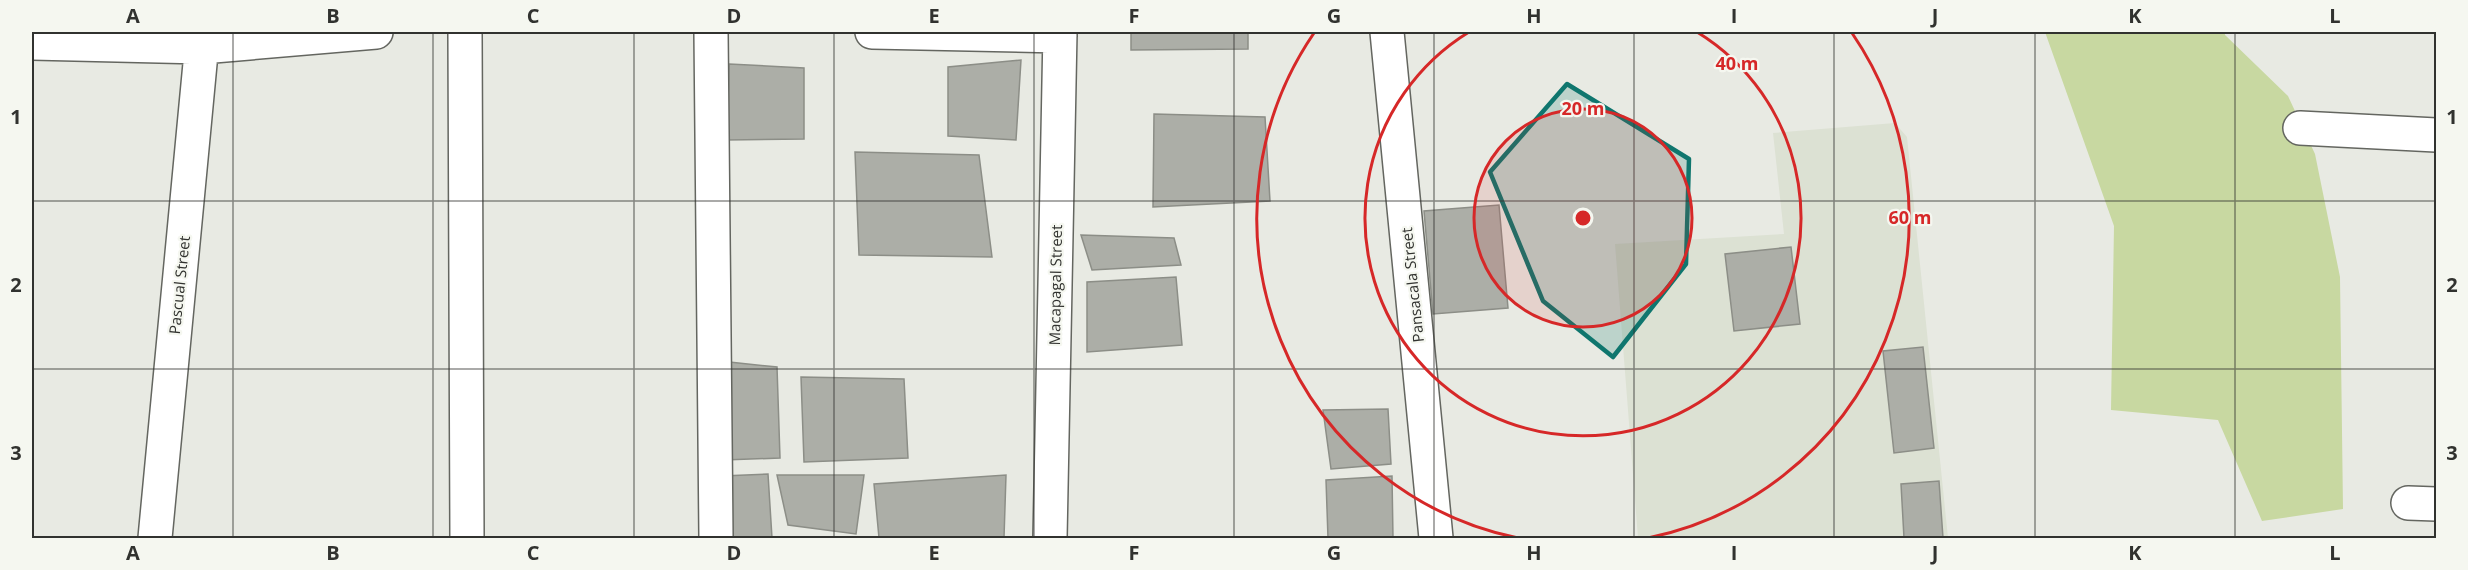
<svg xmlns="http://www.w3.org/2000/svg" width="2468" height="570" font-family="'Open Sans',sans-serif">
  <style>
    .built { fill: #dce1d3 }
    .green { fill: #c8d8a1 }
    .building { fill: #acaea7; stroke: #8c8e87; stroke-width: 1.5 }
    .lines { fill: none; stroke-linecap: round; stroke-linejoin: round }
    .minor-casing { stroke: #646660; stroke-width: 36 }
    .minor { stroke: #fff; stroke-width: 33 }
    .marked { fill: #0f766e; fill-opacity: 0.2; stroke: #0f766e; stroke-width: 4.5; stroke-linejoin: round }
    .grid { fill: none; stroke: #31322f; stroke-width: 1.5; stroke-opacity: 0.55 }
    .ring { fill: none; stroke: #d62828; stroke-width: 3 }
    .labels { text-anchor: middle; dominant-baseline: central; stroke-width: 4.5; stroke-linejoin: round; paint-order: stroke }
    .street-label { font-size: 15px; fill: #31322f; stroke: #f5f7f0 }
    .centre { fill: #d62828; stroke: #f5f7f0; stroke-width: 3 }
    .ring-label { font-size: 18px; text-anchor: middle; font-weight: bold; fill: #d62828; stroke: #f5f7f0; stroke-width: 4.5; stroke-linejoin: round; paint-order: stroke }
    .neatline { fill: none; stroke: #31322f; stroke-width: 2 }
    .grid-label { font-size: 20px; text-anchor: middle; font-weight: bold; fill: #31322f }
  </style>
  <rect width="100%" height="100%" fill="#e8eae3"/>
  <path class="built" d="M 1895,123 L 1907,137 L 1948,538 L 1638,538 L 1615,244 L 1784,234 L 1773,133 Z"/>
  <path class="green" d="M 2045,32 L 2225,32 L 2225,35 L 2288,96 L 2315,154 L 2340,277 L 2343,509 L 2262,521 L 2218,420 L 2111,410 L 2114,226 Z"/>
  <path class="building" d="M 1131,32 L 1248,32 L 1248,49 L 1131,50 Z
    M 1021,60 L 1016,140 L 948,136 L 948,67 Z
    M 729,64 L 804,68 L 804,139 L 727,140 Z
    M 1154,114 L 1265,117 L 1270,201 L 1153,207 Z
    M 855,152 L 979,155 L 992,257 L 859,255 Z
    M 1499,205 L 1508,308 L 1433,314 L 1424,211 Z
    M 1081,235 L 1174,238 L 1181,265 L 1092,270 Z
    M 1791,247 L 1800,324 L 1734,331 L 1725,254 Z
    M 1176,277 L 1182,345 L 1087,352 L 1087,282 Z
    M 1923,347 L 1934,448 L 1894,453 L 1883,351 Z
    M 720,361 L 777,367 L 780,458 L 724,460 Z
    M 801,377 L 904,379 L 908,458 L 804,462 Z
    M 1388,409 L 1391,464 L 1331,469 L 1323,410 Z
    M 768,474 L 772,538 L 721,538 L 722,476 Z
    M 777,475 L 864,475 L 856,534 L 788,525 Z
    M 1006,475 L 1004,538 L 879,538 L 874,484 Z
    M 1392,476 L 1393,538 L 1328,538 L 1326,480 Z
    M 1939,481 L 1943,538 L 1904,538 L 1901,484 Z"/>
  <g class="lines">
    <defs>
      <path id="minor" d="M 465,32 L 467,538
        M 711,32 L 716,538
        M 872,32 L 1060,36
        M 1387,32 L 1436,538
        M 32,43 L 202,47 L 376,32
        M 2300,128 L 2436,135
        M 2408,503 L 2436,504
        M 155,538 L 203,32
        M 1050,538 L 1060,32"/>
    </defs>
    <use href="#minor" class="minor-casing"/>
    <use href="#minor" class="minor"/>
  </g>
  <path class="marked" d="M 1567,84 L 1689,159 L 1686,264 L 1613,357 L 1543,301 L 1490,172 Z"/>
  <path class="grid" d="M 233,32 L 233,538M 433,32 L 433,538M 634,32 L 634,538M 834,32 L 834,538M 1034,32 L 1034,538M 1234,32 L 1234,538M 1434,32 L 1434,538M 1634,32 L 1634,538M 1834,32 L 1834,538M 2035,32 L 2035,538M 2235,32 L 2235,538M 32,201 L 2436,201M 32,369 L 2436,369"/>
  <circle cx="1583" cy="218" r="109" fill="#d62828" fill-opacity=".12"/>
  <g class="ring">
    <circle cx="1583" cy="218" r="109"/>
    <path d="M1697 32A218 218 0 1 1 1469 32"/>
    <path d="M1518 538A327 327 0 0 1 1314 33M1852 33A327 327 0 0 1 1648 538"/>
  </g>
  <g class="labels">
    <g class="street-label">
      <text transform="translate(179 285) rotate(-84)">Pascual Street</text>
      <text transform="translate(1055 285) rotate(-89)">Macapagal Street</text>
      <text transform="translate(1412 285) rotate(-96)">Pansacala Street</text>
    </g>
  </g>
  <circle cx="1583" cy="218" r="9" class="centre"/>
  <g class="ring-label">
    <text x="1737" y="70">40 m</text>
    <text x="1583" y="115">20 m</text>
    <text x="1910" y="224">60 m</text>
  </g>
  <rect width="2468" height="570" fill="none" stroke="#f5f7f0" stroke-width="66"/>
  <rect x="33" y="33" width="2402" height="504" class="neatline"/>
  <g class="grid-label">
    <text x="133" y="23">A</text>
    <text x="333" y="23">B</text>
    <text x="533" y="23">C</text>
    <text x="734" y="23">D</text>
    <text x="934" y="23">E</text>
    <text x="1134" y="23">F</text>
    <text x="1334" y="23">G</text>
    <text x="1534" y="23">H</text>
    <text x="1734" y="23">I</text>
    <text x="1935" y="23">J</text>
    <text x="2135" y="23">K</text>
    <text x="2335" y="23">L</text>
    <text x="16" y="124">1</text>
    <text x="2452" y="124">1</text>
    <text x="16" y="292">2</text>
    <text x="2452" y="292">2</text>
    <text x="16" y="460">3</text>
    <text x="2452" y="460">3</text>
    <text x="133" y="560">A</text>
    <text x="333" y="560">B</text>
    <text x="533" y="560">C</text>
    <text x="734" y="560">D</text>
    <text x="934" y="560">E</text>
    <text x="1134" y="560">F</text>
    <text x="1334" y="560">G</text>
    <text x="1534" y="560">H</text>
    <text x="1734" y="560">I</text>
    <text x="1935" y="560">J</text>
    <text x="2135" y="560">K</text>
    <text x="2335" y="560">L</text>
  </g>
</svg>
